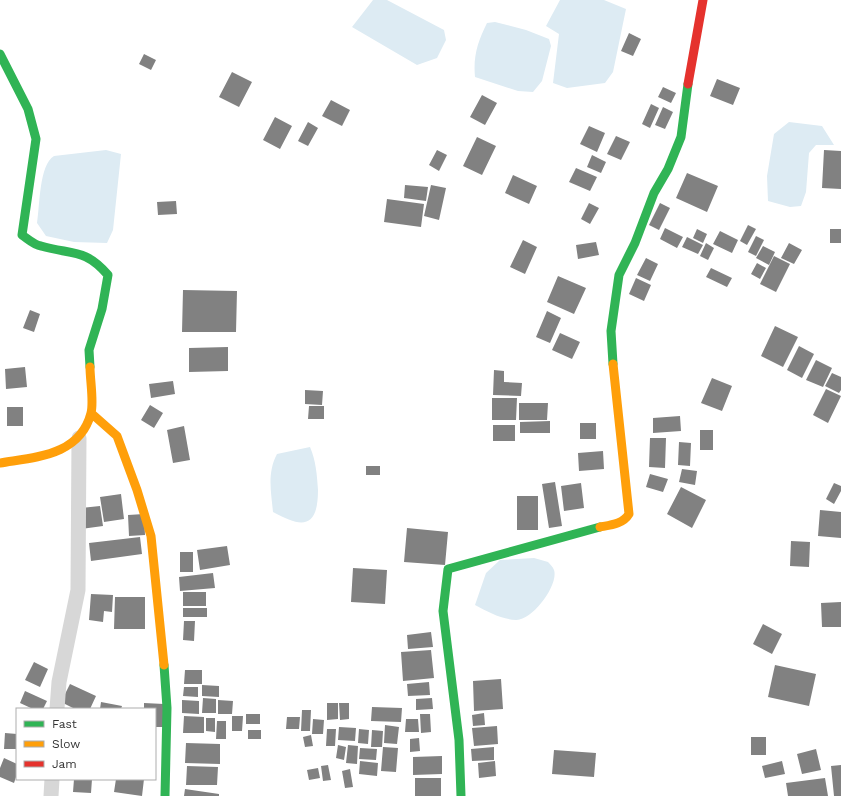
<svg xmlns="http://www.w3.org/2000/svg" width="841" height="796" font-family="'Work Sans',sans-serif">
  <style>
    .water { fill: #ddebf3 }
    .building { fill: #818181 }
    .lines { fill: none; stroke-linecap: round; stroke-linejoin: round }
    .street { stroke: #d7d7d7; stroke-width: 15 }
    .fast { stroke: #30b455; stroke-width: 9 }
    .slow { stroke: #ff9f0a; stroke-width: 9 }
    .jam { stroke: #e5322d; stroke-width: 9 }
  </style>
  <rect width="100%" height="100%" fill="#fff"/>
  <path class="water" d="M 373,0 L 387,0 L 444,30 L 446,40 L 437,58 L 417,65 L 352,27 Z
    M 560,0 L 604,0 L 626,9 L 613,72 L 605,83 L 567,88 L 553,83 L 559,34 L 546,26 Z
    M 495,22 L 526,30 L 549,39 L 551,46 L 542,81 L 533,92 L 518,91 L 475,77 C 473,56 478,41 487,23 Z
    M 789,122 L 822,126 L 834,145 L 816,145 L 809,153 L 806,192 L 801,206 L 790,207 L 768,201 L 767,176 L 774,134 Z
    M 106,150 L 121,154 L 113,230 L 107,243 L 74,242 L 46,236 L 37,223 C 40,205 39,165 54,156 Z
    M 310,447 C 316,461 317,475 318,490 C 318,529 302,528 273,512 C 271,491 267,473 277,454 Z
    M 534,558 L 548,562 C 550,564 553,567 554,570 C 559,585 532,621 516,620 C 501,619 488,612 475,605 L 486,573 L 500,560 Z"/>
  <path class="building" d="M 629,33 L 641,39 L 633,56 L 621,51 Z
    M 144,54 L 156,60 L 151,70 L 139,64 Z
    M 232,72 L 252,82 L 239,107 L 219,97 Z
    M 717,79 L 740,88 L 733,105 L 710,96 Z
    M 663,87 L 676,93 L 671,103 L 658,97 Z
    M 482,95 L 497,103 L 485,125 L 470,117 Z
    M 331,100 L 350,110 L 342,126 L 322,116 Z
    M 651,104 L 659,108 L 650,128 L 642,124 Z
    M 663,107 L 673,112 L 665,129 L 655,125 Z
    M 275,117 L 292,126 L 280,149 L 263,140 Z
    M 308,122 L 318,128 L 308,146 L 298,141 Z
    M 589,126 L 605,133 L 597,152 L 580,144 Z
    M 616,136 L 630,142 L 621,160 L 607,154 Z
    M 477,137 L 496,146 L 482,175 L 463,166 Z
    M 437,150 L 447,155 L 439,171 L 429,165 Z
    M 824,150 L 841,151 L 841,189 L 822,188 Z
    M 592,155 L 606,162 L 601,173 L 587,167 Z
    M 576,168 L 597,177 L 590,191 L 569,182 Z
    M 687,173 L 718,186 L 707,212 L 676,198 Z
    M 513,175 L 537,186 L 529,204 L 505,193 Z
    M 405,185 L 428,187 L 426,201 L 404,198 Z
    M 431,185 L 446,188 L 439,220 L 424,216 Z
    M 387,199 L 424,204 L 421,227 L 384,222 Z
    M 176,201 L 177,214 L 158,215 L 157,202 Z
    M 589,203 L 599,208 L 590,224 L 581,219 Z
    M 660,203 L 670,208 L 659,230 L 649,225 Z
    M 748,225 L 756,229 L 747,245 L 740,241 Z
    M 665,228 L 683,237 L 677,248 L 660,239 Z
    M 697,229 L 707,234 L 703,243 L 693,238 Z
    M 830,229 L 841,229 L 841,243 L 830,243 Z
    M 720,231 L 738,240 L 732,253 L 713,244 Z
    M 756,236 L 764,240 L 756,256 L 748,252 Z
    M 687,237 L 703,245 L 698,254 L 682,247 Z
    M 523,240 L 537,247 L 525,274 L 510,267 Z
    M 596,242 L 599,255 L 578,259 L 576,245 Z
    M 706,243 L 714,248 L 708,260 L 700,256 Z
    M 789,243 L 802,250 L 794,264 L 781,258 Z
    M 763,246 L 775,252 L 769,265 L 756,258 Z
    M 774,256 L 790,264 L 776,292 L 760,284 Z
    M 646,258 L 658,264 L 650,281 L 637,275 Z
    M 757,263 L 766,268 L 760,279 L 751,274 Z
    M 711,268 L 732,278 L 727,287 L 706,277 Z
    M 558,276 L 586,288 L 574,314 L 547,302 Z
    M 636,278 L 651,285 L 644,301 L 629,294 Z
    M 183,290 L 237,291 L 236,332 L 182,332 Z
    M 30,310 L 40,314 L 34,332 L 23,328 Z
    M 547,311 L 561,318 L 550,343 L 536,337 Z
    M 775,326 L 798,337 L 783,367 L 761,356 Z
    M 560,333 L 580,342 L 572,359 L 552,350 Z
    M 799,346 L 814,354 L 802,378 L 787,370 Z
    M 228,347 L 228,371 L 189,372 L 189,348 Z
    M 816,360 L 832,368 L 823,387 L 806,380 Z
    M 25,367 L 27,387 L 6,389 L 5,369 Z
    M 494,370 L 504,371 L 504,382 L 522,383 L 521,396 L 493,395 Z
    M 832,373 L 841,377 L 841,390 L 839,393 L 825,386 Z
    M 712,378 L 732,386 L 722,411 L 701,403 Z
    M 173,381 L 175,394 L 151,398 L 149,384 Z
    M 826,389 L 841,396 L 828,423 L 813,415 Z
    M 305,390 L 323,391 L 322,405 L 305,404 Z
    M 492,398 L 517,398 L 516,420 L 492,420 Z
    M 519,403 L 548,403 L 547,420 L 519,420 Z
    M 150,405 L 163,413 L 154,428 L 141,420 Z
    M 309,406 L 324,406 L 324,419 L 308,419 Z
    M 7,407 L 23,407 L 23,426 L 7,426 Z
    M 680,416 L 681,431 L 653,433 L 653,418 Z
    M 550,421 L 550,433 L 520,433 L 520,422 Z
    M 580,423 L 596,423 L 596,439 L 580,439 Z
    M 493,425 L 515,425 L 515,441 L 493,441 Z
    M 184,426 L 190,460 L 173,463 L 167,430 Z
    M 700,430 L 713,430 L 713,450 L 700,450 Z
    M 650,438 L 666,438 L 665,468 L 649,467 Z
    M 679,442 L 691,443 L 690,466 L 678,465 Z
    M 603,451 L 604,469 L 579,471 L 578,453 Z
    M 366,466 L 380,466 L 380,475 L 366,475 Z
    M 682,469 L 697,471 L 695,485 L 679,482 Z
    M 650,474 L 668,479 L 663,492 L 646,487 Z
    M 555,482 L 562,526 L 549,528 L 542,484 Z
    M 581,483 L 584,508 L 564,511 L 561,486 Z
    M 834,483 L 841,486 L 841,491 L 834,504 L 826,499 Z
    M 681,487 L 706,500 L 692,528 L 667,514 Z
    M 121,494 L 124,519 L 104,522 L 100,497 Z
    M 517,496 L 538,496 L 538,530 L 517,530 Z
    M 100,506 L 103,526 L 81,529 L 81,508 Z
    M 820,510 L 841,512 L 841,538 L 818,536 Z
    M 144,514 L 145,535 L 129,536 L 128,515 Z
    M 407,528 L 448,532 L 445,565 L 404,562 Z
    M 140,537 L 142,554 L 91,561 L 89,543 Z
    M 791,541 L 810,542 L 809,567 L 790,566 Z
    M 227,546 L 230,565 L 200,570 L 197,550 Z
    M 180,552 L 193,552 L 193,572 L 180,572 Z
    M 353,568 L 387,570 L 385,604 L 351,602 Z
    M 213,573 L 215,588 L 180,591 L 179,577 Z
    M 183,592 L 206,592 L 206,606 L 183,606 Z
    M 91,594 L 113,595 L 112,612 L 104,611 L 103,622 L 89,620 Z
    M 115,597 L 145,597 L 145,629 L 114,629 Z
    M 841,602 L 841,627 L 822,627 L 821,603 Z
    M 183,608 L 207,608 L 207,617 L 183,617 Z
    M 184,621 L 195,621 L 194,641 L 183,640 Z
    M 763,624 L 782,634 L 772,654 L 753,644 Z
    M 431,632 L 433,647 L 408,649 L 407,635 Z
    M 431,650 L 434,678 L 403,681 L 401,652 Z
    M 34,662 L 48,669 L 40,687 L 25,680 Z
    M 775,665 L 816,674 L 809,706 L 768,697 Z
    M 185,670 L 202,670 L 202,684 L 184,684 Z
    M 501,679 L 503,709 L 474,711 L 473,681 Z
    M 429,682 L 430,695 L 408,696 L 407,684 Z
    M 70,684 L 96,696 L 90,709 L 75,709 L 61,702 Z
    M 202,685 L 219,686 L 219,697 L 202,696 Z
    M 184,687 L 198,687 L 198,697 L 183,696 Z
    M 25,691 L 47,701 L 43,709 L 33,709 L 20,703 Z
    M 203,698 L 216,699 L 216,713 L 202,713 Z
    M 432,698 L 433,709 L 416,710 L 416,699 Z
    M 182,700 L 199,701 L 199,714 L 182,713 Z
    M 218,700 L 233,701 L 232,714 L 218,714 Z
    M 101,702 L 122,706 L 121,709 L 100,709 Z
    M 144,703 L 164,704 L 163,727 L 155,727 L 155,709 L 144,709 Z
    M 327,703 L 338,703 L 338,719 L 327,720 Z
    M 339,703 L 349,703 L 349,719 L 340,720 Z
    M 372,707 L 402,708 L 401,722 L 371,721 Z
    M 302,710 L 311,710 L 310,731 L 301,731 Z
    M 484,713 L 485,725 L 473,726 L 472,715 Z
    M 246,714 L 260,714 L 260,724 L 246,724 Z
    M 420,714 L 430,714 L 431,732 L 421,733 Z
    M 184,716 L 204,717 L 204,733 L 183,733 Z
    M 232,716 L 243,716 L 242,731 L 232,731 Z
    M 287,717 L 300,717 L 299,729 L 286,729 Z
    M 206,718 L 215,718 L 215,732 L 206,731 Z
    M 313,719 L 324,720 L 323,734 L 312,734 Z
    M 406,719 L 418,719 L 419,732 L 405,732 Z
    M 217,721 L 226,721 L 226,739 L 216,739 Z
    M 385,725 L 399,727 L 397,744 L 384,743 Z
    M 497,726 L 498,744 L 474,746 L 472,728 Z
    M 339,727 L 356,728 L 355,741 L 338,740 Z
    M 327,729 L 336,729 L 335,746 L 326,746 Z
    M 359,729 L 369,730 L 368,744 L 358,743 Z
    M 248,730 L 261,730 L 261,739 L 248,739 Z
    M 372,730 L 383,731 L 382,747 L 371,747 Z
    M 5,733 L 17,734 L 17,749 L 4,749 Z
    M 311,735 L 313,746 L 305,747 L 303,737 Z
    M 751,737 L 766,737 L 766,755 L 751,755 Z
    M 419,738 L 420,751 L 410,752 L 410,739 Z
    M 186,743 L 220,744 L 220,764 L 185,763 Z
    M 338,745 L 346,747 L 344,760 L 336,758 Z
    M 348,745 L 358,746 L 357,764 L 346,763 Z
    M 383,747 L 398,748 L 396,772 L 381,771 Z
    M 494,747 L 494,760 L 472,761 L 471,749 Z
    M 360,748 L 377,749 L 376,760 L 359,759 Z
    M 816,749 L 821,770 L 802,774 L 797,754 Z
    M 554,750 L 596,753 L 594,777 L 552,774 Z
    M 442,756 L 442,774 L 413,775 L 413,757 Z
    M 4,758 L 17,764 L 17,774 L 14,783 L 0,777 L 0,768 Z
    M 360,761 L 378,763 L 377,776 L 359,774 Z
    M 495,761 L 496,776 L 479,778 L 478,763 Z
    M 782,761 L 785,774 L 765,778 L 762,766 Z
    M 328,765 L 331,780 L 323,781 L 321,766 Z
    M 841,765 L 841,796 L 834,796 L 831,766 Z
    M 187,766 L 218,767 L 217,785 L 186,785 Z
    M 318,768 L 320,778 L 309,780 L 307,770 Z
    M 350,769 L 353,787 L 345,788 L 342,771 Z
    M 415,778 L 441,778 L 441,796 L 415,796 Z
    M 825,778 L 828,796 L 788,796 L 786,783 Z
    M 74,779 L 92,779 L 91,793 L 73,792 Z
    M 116,779 L 144,779 L 142,796 L 114,792 Z
    M 185,789 L 219,794 L 219,796 L 184,796 Z"/>
  <g class="lines">
    <path class="street" d="M 57,709 L 59,682 L 78,590 L 79,438
      M 51,796 L 52,779"/>
    <path class="fast" d="M 0,54 L 28,109 L 36,139 L 22,235 C 28,239 34,245 41,246 C 72,255 85,248 108,275 L 102,309 L 89,350 L 90,367
      M 613,364 L 611,331 L 619,275 L 635,243 L 654,193 L 668,169 L 681,137 L 688,84
      M 164,665 L 167,708 L 165,796
      M 461,796 L 459,740 L 443,611 L 448,569 L 600,527"/>
    <path class="slow" d="M 91,413 L 117,436 L 137,490 L 151,536 L 164,665
      M 0,463 C 35,457 80,456 91,413 C 94,402 90,380 90,367
      M 600,527 C 611,525 623,524 629,514 L 613,364"/>
    <path class="jam" d="M 688,84 L 703,0"/>
  </g>
  <rect x="16" y="708" width="140" height="72" fill="#ffffff" stroke="#adadad"/>
  <rect x="24" y="721" width="20" height="6" fill="#30b455" stroke="#adadad"/>
  <text x="52" y="728" font-size="12" fill="#333333">Fast</text>
  <rect x="24" y="741" width="20" height="6" fill="#ff9f0a" stroke="#adadad"/>
  <text x="52" y="748" font-size="12" fill="#333333">Slow</text>
  <rect x="24" y="761" width="20" height="6" fill="#e5322d" stroke="#adadad"/>
  <text x="52" y="768" font-size="12" fill="#333333">Jam</text>
</svg>
